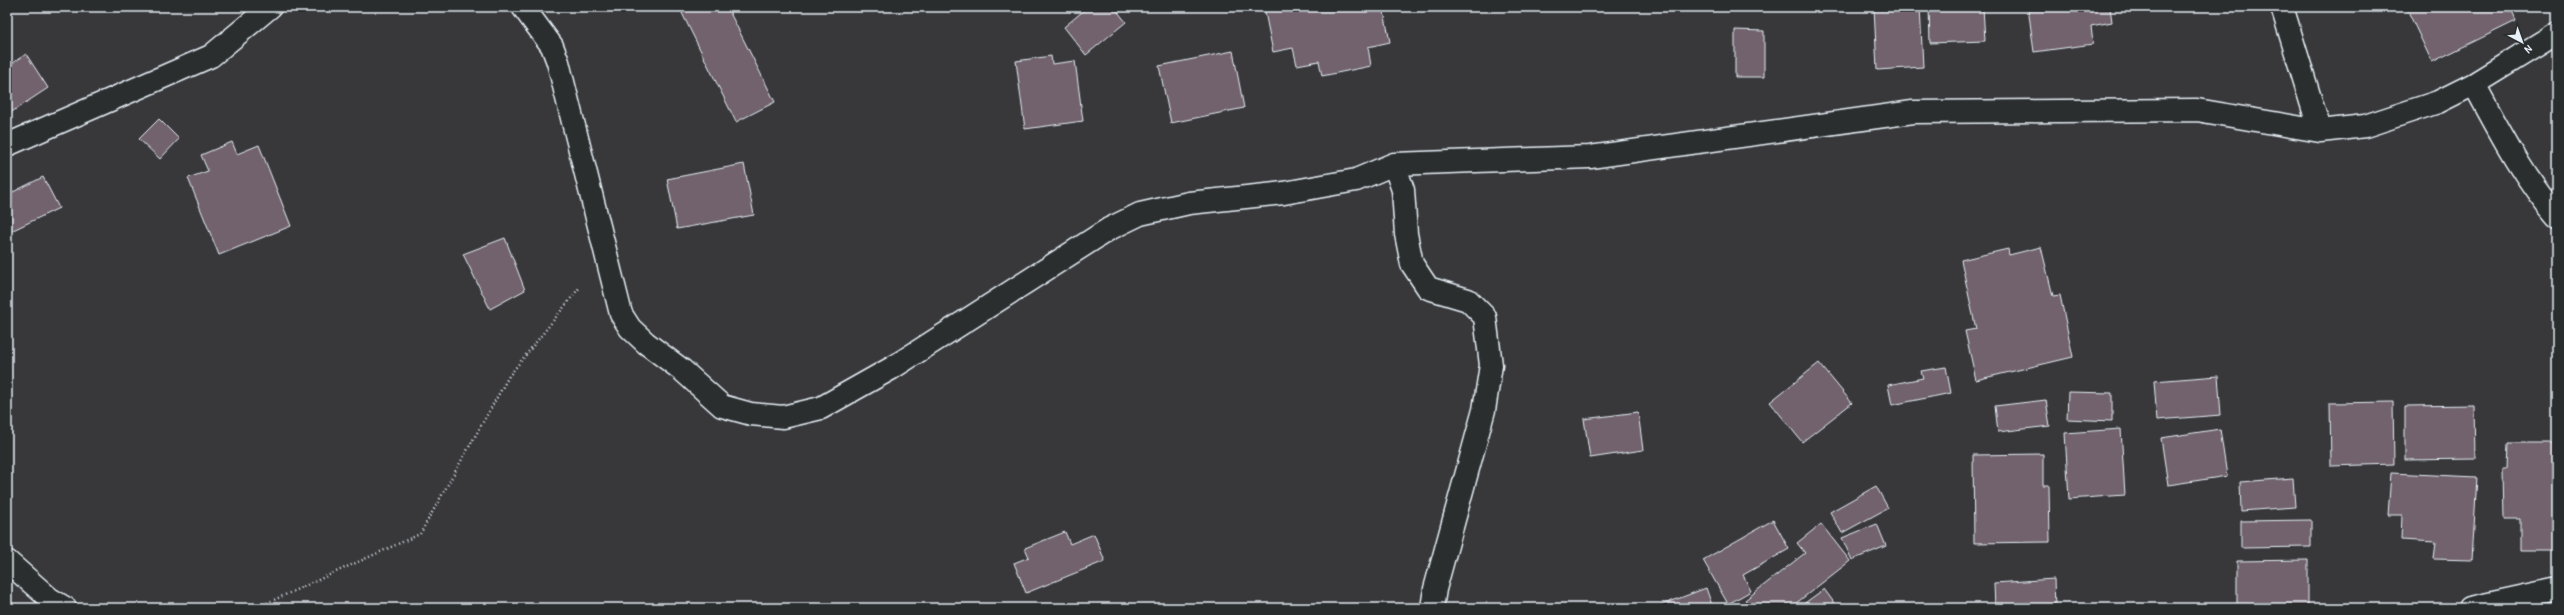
<svg xmlns="http://www.w3.org/2000/svg" width="2564" height="615" font-family="'Patrick Hand',sans-serif">
  <style>
    .building { fill: #71626d; stroke: #e8f1f8 }
    .lines { fill: none; stroke-linecap: round; stroke-linejoin: round }
    .street-casing { stroke: #e8f1f8; stroke-width: 25 }
    .path { stroke: #e8f1f8; stroke-width: 2.5; stroke-dasharray: 1 3; stroke-linecap: butt }
    .street { stroke: #2a2d2e; stroke-width: 22 }
  </style>
  <rect width="100%" height="100%" fill="#38383b"/>
  <filter id="ink" filterUnits="userSpaceOnUse"><feTurbulence type="fractalNoise" baseFrequency=".025" numOctaves="2"/><feDisplacementMap in="SourceGraphic" scale="8" xChannelSelector="R" yChannelSelector="G"/><feConvolveMatrix kernelMatrix="1 2 1 2 8 2 1 2 1" color-interpolation-filters="sRGB"/></filter>
  <g filter="url(#ink)">
    <path class="building" d="M 679,7 L 727,7 L 775,102 L 736,122 Z
      M 1088,7 L 1114,7 L 1126,22 L 1086,55 L 1064,27 Z
      M 1264,7 L 1383,7 L 1390,42 L 1368,47 L 1371,66 L 1322,76 L 1319,61 L 1297,65 L 1293,48 L 1273,52 Z
      M 1874,7 L 1920,7 L 1923,67 L 1877,70 Z
      M 1929,7 L 1983,7 L 1985,41 L 1930,43 Z
      M 2028,7 L 2110,7 L 2112,22 L 2091,26 L 2093,44 L 2034,52 Z
      M 2406,7 L 2510,7 L 2516,21 L 2432,62 Z
      M 1735,30 L 1764,31 L 1764,77 L 1735,77 Z
      M 1233,51 L 1244,108 L 1171,123 L 1159,66 Z
      M 26,54 L 48,88 L 7,115 L 7,67 Z
      M 1051,56 L 1052,64 L 1075,61 L 1083,121 L 1025,129 L 1016,61 Z
      M 159,119 L 179,139 L 160,159 L 139,139 Z
      M 232,142 L 237,154 L 259,145 L 291,226 L 219,255 L 188,178 L 208,171 L 201,155 Z
      M 744,164 L 754,215 L 677,229 L 667,179 Z
      M 43,177 L 59,208 L 7,233 L 7,195 Z
      M 505,238 L 525,290 L 490,309 L 463,254 Z
      M 2041,247 L 2053,296 L 2060,295 L 2073,357 L 1976,380 L 1965,331 L 1976,329 L 1961,260 L 2008,249 L 2009,255 Z
      M 1819,363 L 1852,403 L 1802,442 L 1770,402 Z
      M 1946,367 L 1951,393 L 1892,405 L 1888,385 L 1923,378 L 1921,371 Z
      M 2218,376 L 2221,415 L 2157,420 L 2154,381 Z
      M 2068,392 L 2112,393 L 2112,421 L 2067,419 Z
      M 2046,400 L 2050,426 L 1998,432 L 1995,406 Z
      M 2393,402 L 2394,464 L 2331,466 L 2330,403 Z
      M 2474,405 L 2475,459 L 2405,460 L 2405,406 Z
      M 1638,412 L 1643,450 L 1590,458 L 1584,419 Z
      M 2121,429 L 2125,495 L 2069,499 L 2065,433 Z
      M 2220,429 L 2227,476 L 2168,485 L 2161,438 Z
      M 2508,443 L 2557,443 L 2557,550 L 2520,550 L 2520,519 L 2504,519 L 2503,470 L 2507,470 Z
      M 2043,454 L 2043,485 L 2049,485 L 2050,542 L 1974,543 L 1973,455 Z
      M 2391,473 L 2477,477 L 2472,560 L 2434,559 L 2436,542 L 2401,540 L 2402,515 L 2388,515 Z
      M 2293,478 L 2295,507 L 2241,511 L 2240,482 Z
      M 1876,486 L 1888,508 L 1842,533 L 1830,512 Z
      M 1773,520 L 1789,549 L 1743,575 L 1751,591 L 1728,604 L 1703,560 Z
      M 2311,520 L 2311,547 L 2241,548 L 2241,521 Z
      M 1821,524 L 1850,561 L 1790,608 L 1751,608 L 1745,600 L 1805,553 L 1797,543 Z
      M 1877,524 L 1886,546 L 1852,560 L 1842,538 Z
      M 1065,532 L 1070,544 L 1094,534 L 1105,561 L 1026,593 L 1014,563 L 1029,557 L 1025,548 Z
      M 2308,560 L 2308,608 L 2237,608 L 2237,561 Z
      M 2054,579 L 2055,608 L 1995,608 L 1994,583 Z
      M 1706,588 L 1713,608 L 1654,608 Z
      M 1824,589 L 1838,608 L 1798,608 Z"/>
    <g class="lines">
      <defs>
        <path id="street" d="M 523,7 L 552,46 L 558,62 L 621,314 L 630,328 L 646,343 L 682,370 L 722,406 L 751,414 L 783,417 L 821,408 L 892,368 L 1109,229 L 1140,214 L 1189,203 L 1284,193 L 1356,180 L 1394,164 L 1590,157 L 1913,112 L 2197,110 L 2320,131 L 2365,126 L 2438,102 L 2474,84 L 2557,33
          M 2282,7 L 2320,131
          M 2474,84 C 2499,130 2522,176 2557,216
          M 7,145 L 211,56 L 270,7
          M 1394,164 L 1403,190 L 1406,234 L 1412,264 L 1428,288 L 1468,300 L 1485,317 L 1491,365 L 1484,410 L 1435,589 L 1432,608
          M 7,561 L 50,599 L 65,608
          M 2470,608 L 2557,589"/>
      </defs>
      <use href="#street" class="street-casing"/>
      <path class="path" d="M 256,608 L 420,534 L 509,376 L 580,287"/>
      <use href="#street" class="street"/>
    </g>
  </g>
  <rect width="2564" height="615" fill="none" stroke="#2a2d2e" stroke-width="24"/>
  <rect x="12" y="12" width="2540" height="591" fill="none" stroke="#e8f1f8" stroke-width="1.5" filter="url(#ink)"/>
  <g transform="translate(2522 42) rotate(139)" stroke="#2a2d2e" stroke-width="3" paint-order="stroke">
  <path d="M0-3L7 15L0 10L-7 15Z" fill="#e8f1f8"/>
  <text y="-6" font-size="11" font-weight="bold" text-anchor="middle" fill="#e8f1f8">N</text>
  </g>
</svg>
